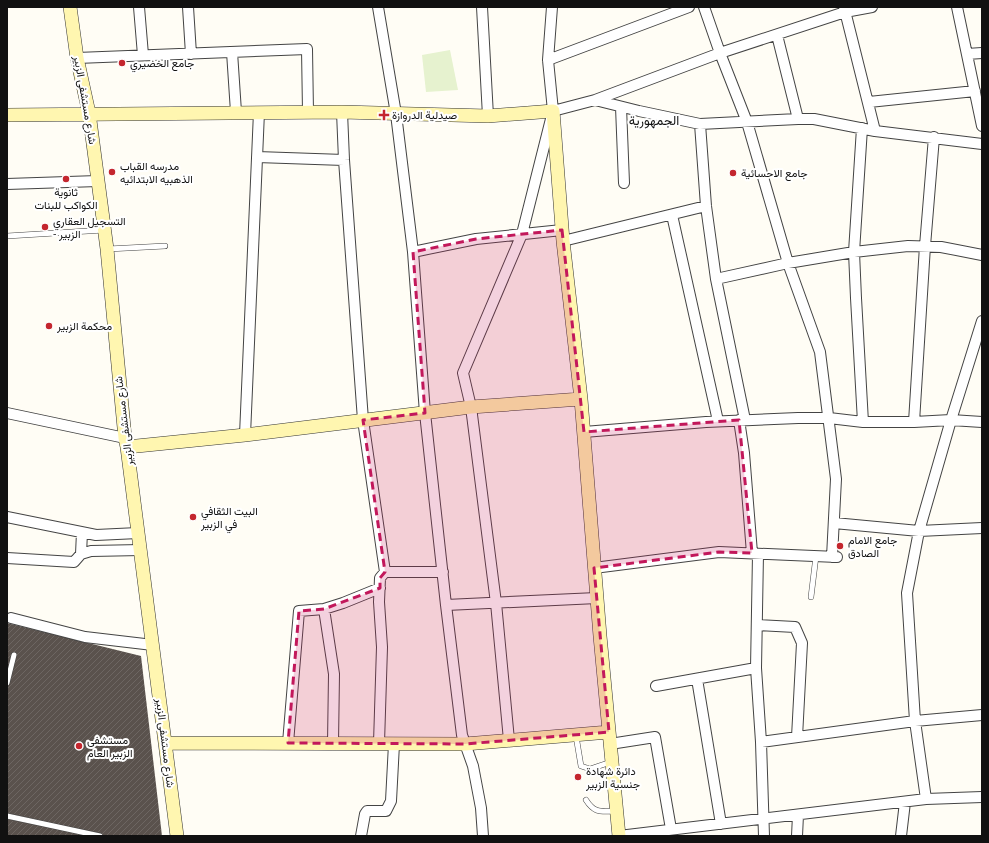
<svg xmlns="http://www.w3.org/2000/svg" width="989" height="843" font-family="'Source Serif 4',Vazirmatn,serif">
  <style>
    .pitch { fill: #e6f2cf }
    .building { fill: url(#building-hatch) }
    .lines { fill: none; stroke-linecap: round; stroke-linejoin: round }
    .lane-casing { stroke: #444; stroke-width: 6 }
    .street-casing { stroke: #444; stroke-width: 12 }
    .secondary-casing { stroke: #333; stroke-width: 14 }
    .lane { stroke: #fff; stroke-width: 5 }
    .street { stroke: #fff; stroke-width: 10 }
    .secondary { stroke: #fff6b0; stroke-width: 13 }
    .marked { fill: #c2185b; fill-opacity: 0.2; stroke: #c2185b; stroke-width: 3; stroke-dasharray: 8 5; stroke-linejoin: round }
    .poi-dot { fill: #c4262e; stroke: #fff; stroke-width: 1.5 }
    .labels { text-anchor: middle; dominant-baseline: central; stroke-width: 4; stroke-linejoin: round; paint-order: stroke }
    .poi-label { font-size: 11px; fill: #111; stroke: #fff; text-anchor: start }
    .street-label { font-size: 11px; fill: #111; stroke: #fff }
    .quarter-label { font-size: 13px; fill: #111; stroke: #fff }
  </style>
  <defs>
    <pattern id="building-hatch" width="6" height="6" patternUnits="userSpaceOnUse"><rect width="6" height="6" fill="#5a524d"/><path d="M-1 1l2-2M0 6l6-6M5 7l2-2" fill="none" stroke="#6d6662"/></pattern>
  </defs>
  <rect width="100%" height="100%" fill="#fffdf5"/>
  <path class="pitch" d="M 450,50 L 458,90 L 426,92 L 422,55 Z"/>
  <path class="building" d="M 7,623 L 141,656 L 162,836 L 7,836 Z"/>
  <g class="lines">
    <defs>
      <path id="lane" d="M 7,236 L 104,230
        M 108,249 L 165,246
        M 811,597 L 816,556
        M 7,683 L 14,655
        M 576,736 L 581,766 L 590,769 L 611,762
        M 586,800 C 595,814 601,811 616,811
        M 7,816 L 100,836"/>
      <path id="street" d="M 139,7 L 143,55
        M 188,7 L 191,54
        M 378,7 L 396,114 L 413,252 L 425,413 L 446,605 L 462,735 L 473,766 L 481,808 L 483,836
        M 482,7 L 488,116
        M 704,7 L 720,53 L 747,122 L 788,263 L 820,352 L 836,479 L 832,557
        M 844,7 L 875,131
        M 957,7 L 982,126
        M 777,35 L 798,119
        M 232,52 L 236,112
        M 967,54 L 982,53
        M 77,58 L 307,49 L 308,112
        M 548,60 L 689,7
        M 595,100 L 639,111 L 700,124 L 798,119 L 814,119 L 875,131 L 982,144
        M 869,102 L 975,91
        M 621,107 L 624,183
        M 553,111 L 595,100 L 720,53 L 845,12 L 872,7
        M 342,112 L 344,160 L 363,420 L 385,572
        M 700,124 L 706,206 L 716,279 L 745,420
        M 862,128 L 854,252 L 856,298 L 863,422
        M 257,157 L 344,160
        M 7,184 L 98,181
        M 672,215 L 718,421
        M 563,241 L 706,206
        M 413,252 L 476,239 L 562,230
        M 716,279 L 788,263 L 854,252 L 908,246 L 941,247 L 982,255
        M 7,413 L 125,438
        M 739,420 L 744,453 L 752,553
        M 914,422 L 925,246 L 934,137
        M 584,432 L 706,422 L 798,418 L 829,418 L 863,422 L 914,422 L 951,420 L 982,422
        M 245,435 L 259,112
        M 7,517 L 96,535 L 138,533
        M 834,523 L 919,531 L 982,528
        M 81,554 L 82,532
        M 758,554 L 756,668 L 761,742 L 764,836
        M 7,558 L 74,562 L 81,554 L 91,551 L 141,550
        M 594,568 L 719,552 L 837,557
        M 446,605 L 597,598
        M 324,609 L 334,674 L 333,743
        M 11,618 L 85,637 L 153,645
        M 757,625 L 795,627 L 802,643 L 797,737
        M 697,679 L 721,824
        M 656,686 L 756,668
        M 509,740 L 496,603 L 471,407 L 463,373 L 522,234 L 553,111 L 548,60 L 552,7
        M 761,742 L 915,721 L 982,715
        M 288,743 L 299,611 L 324,609 L 343,603 L 380,588
        M 379,743 L 382,647 L 379,602 L 380,578 L 385,572 L 443,572
        M 610,744 L 655,737 L 671,829
        M 926,799 L 915,721 L 907,593 L 919,531 L 951,420 L 982,321
        M 361,836 L 365,814 L 367,811 L 386,811 L 391,801 L 394,744
        M 619,836 L 926,799 L 982,797
        M 797,836 L 798,815
        M 901,836 L 905,802"/>
      <path id="secondary" d="M 70,7 L 77,58 L 89,113 L 107,249 L 125,438 L 127,447 L 177,836
        M 7,115 L 342,112 L 488,116 L 553,111 L 563,241 L 581,399 L 600,636 L 619,836
        M 127,447 L 245,435 L 471,407 L 581,399
        M 165,743 L 465,744 L 609,732"/>
    </defs>
    <use href="#lane" class="lane-casing"/>
    <use href="#street" class="street-casing"/>
    <use href="#secondary" class="secondary-casing"/>
    <use href="#lane" class="lane"/>
    <use href="#street" class="street"/>
    <use href="#secondary" class="secondary"/>
  </g>
  <path class="marked" d="M 562,230 L 584,432 L 739,420 L 752,553 L 719,552 L 594,568 L 609,732 L 465,744 L 288,743 L 299,611 L 324,609 L 380,588 L 380,578 L 385,572 L 363,420 L 425,413 L 413,252 L 476,239 Z"/>
  <g class="poi-dot">
    <circle cx="122" cy="63" r="4"/>
    <path d="M382 109h4v4h4v4h-4v4h-4v-4h-4v-4h4z"/>
    <circle cx="112" cy="172" r="4"/>
    <circle cx="733" cy="173" r="4"/>
    <circle cx="66" cy="179" r="4"/>
    <circle cx="45" cy="227" r="4"/>
    <circle cx="49" cy="326" r="4"/>
    <circle cx="193" cy="517" r="4"/>
    <circle cx="840" cy="546" r="4"/>
    <circle cx="79" cy="746" r="4"/>
    <circle cx="578" cy="777" r="4"/>
  </g>
  <g class="labels">
    <g class="poi-label">
      <text x="130" y="63">جامع الخضيري</text>
      <text x="392" y="115">صيدلية الدروازة</text>
      <text x="120" y="166">مدرسه القباب<tspan x="120" dy="13">الذهبيه الابتدائيه</tspan></text>
      <text x="741" y="173">جامع الاحسائية</text>
      <text x="66" y="192" text-anchor="middle">ثانوية<tspan x="66" dy="13">الكواكب للبنات</tspan></text>
      <text x="53" y="221">التسجيل العقاري<tspan x="53" dy="13">- الزبير</tspan></text>
      <text x="57" y="326">محكمة الزبير</text>
      <text x="201" y="511">البيت الثقافي<tspan x="201" dy="13">في الزبير</tspan></text>
      <text x="848" y="540">جامع الامام<tspan x="848" dy="13">الصادق</tspan></text>
      <text x="87" y="740">مستشفى<tspan x="87" dy="13">الزبير العام</tspan></text>
      <text x="586" y="771">دائرة شهادة<tspan x="586" dy="13">جنسية الزبير</tspan></text>
    </g>
    <g class="street-label">
      <text transform="translate(85 100) rotate(80)">شارع مستشفى الزبير</text>
      <text transform="translate(124 421) rotate(-97)">شارع مستشفى الزبير</text>
      <text transform="translate(165 743) rotate(83)">شارع مستشفى الزبير</text>
    </g>
    <g class="quarter-label">
      <text x="654" y="120">الجمهورية</text>
    </g>
  </g>
  <rect width="989" height="843" fill="none" stroke="#111111" stroke-width="16"/>
</svg>
